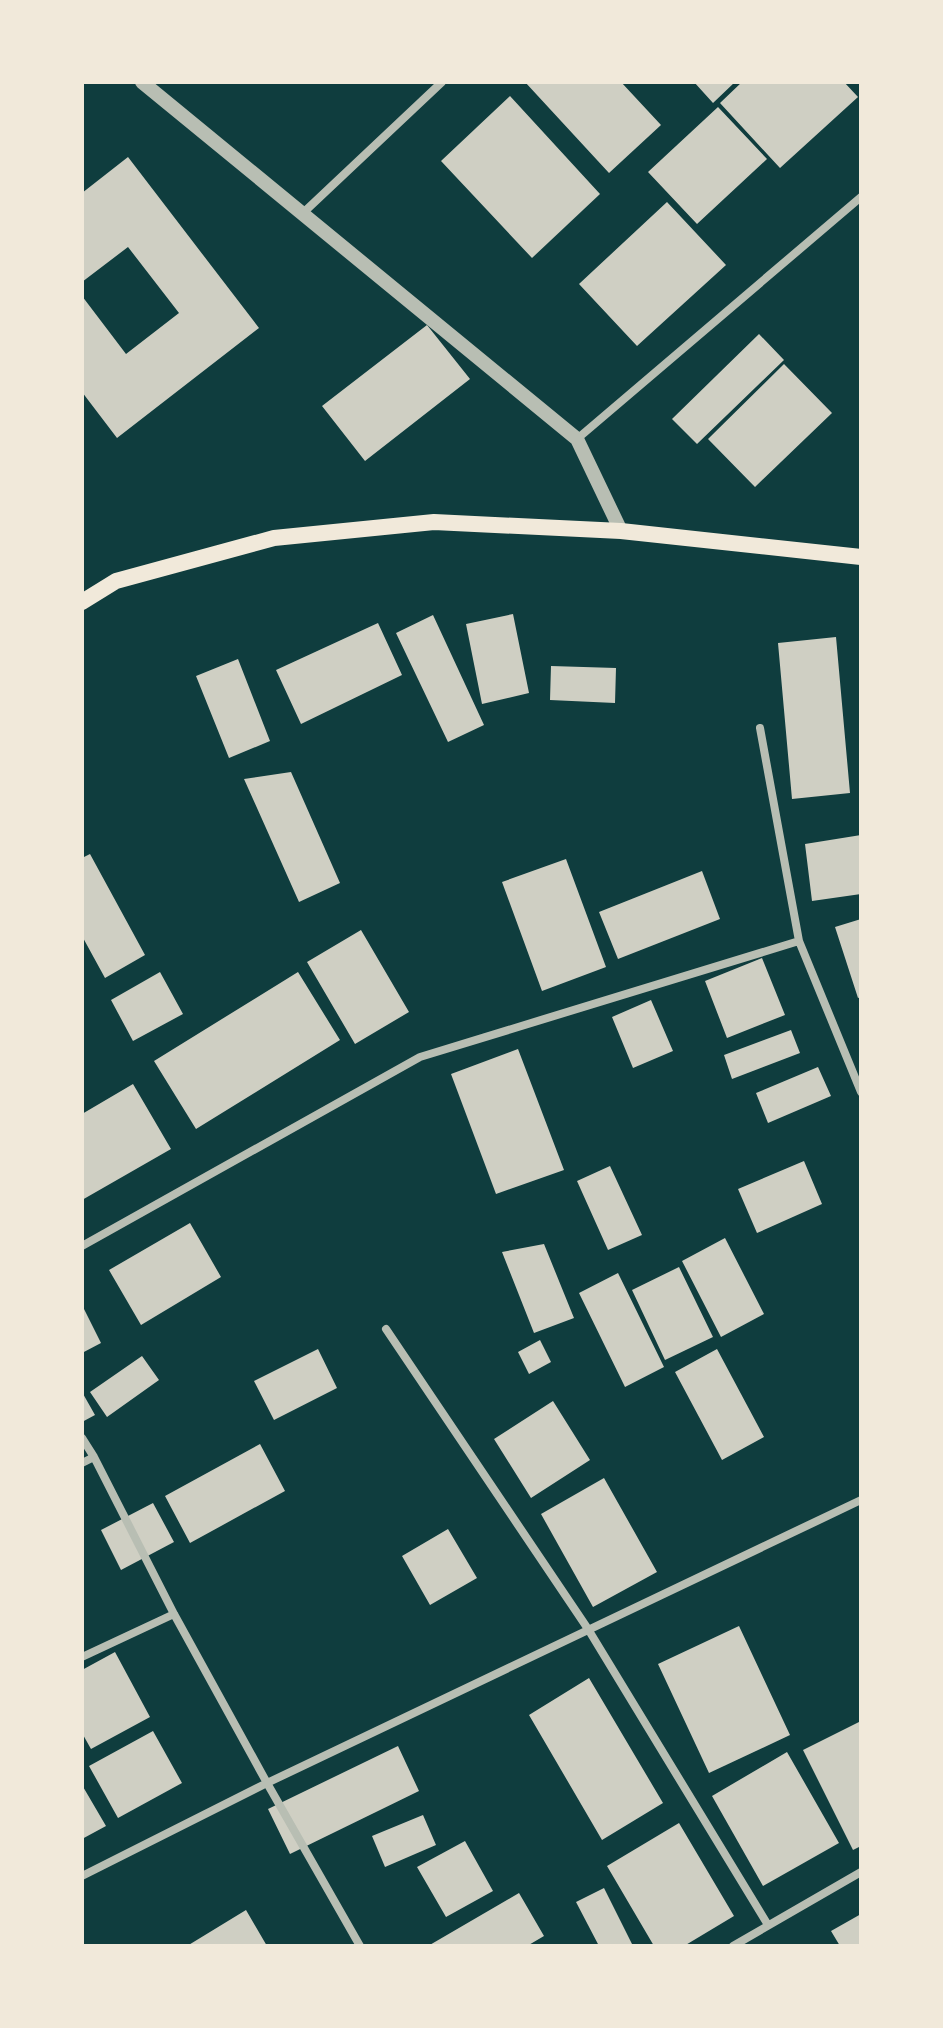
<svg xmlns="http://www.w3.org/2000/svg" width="943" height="2028" font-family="Merriweather,serif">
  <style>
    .building { fill: #cfcfc3 }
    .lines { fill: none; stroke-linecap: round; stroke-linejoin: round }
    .minor { stroke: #b8beb3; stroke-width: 8 }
    .tertiary { stroke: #b8beb3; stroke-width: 14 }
    .secondary { stroke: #f1e9da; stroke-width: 16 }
  </style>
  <rect width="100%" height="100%" fill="#0f3d3e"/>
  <path class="building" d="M 525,82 L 621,82 L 661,125 L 609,173 Z
    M 694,82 L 735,82 L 713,103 Z
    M 742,82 L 844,82 L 858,97 L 780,168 L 720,103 Z
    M 510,96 L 600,194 L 532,258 L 441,161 Z
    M 718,107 L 767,159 L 697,224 L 648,172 Z
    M 128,157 L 259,328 L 117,438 L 82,392 L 82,296 L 126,354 L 179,313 L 128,247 L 82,282 L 82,193 Z
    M 667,202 L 726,265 L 637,346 L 579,284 Z
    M 427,325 L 470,379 L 365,461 L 322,406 Z
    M 759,334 L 784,360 L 697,444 L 672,419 Z
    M 784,364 L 832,413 L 755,487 L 708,439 Z
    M 513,614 L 529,693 L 482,704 L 466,624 Z
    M 433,615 L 484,725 L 448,742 L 396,633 Z
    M 378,623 L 402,675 L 301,724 L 276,670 Z
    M 836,637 L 850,793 L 792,799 L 778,643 Z
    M 238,659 L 270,741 L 229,758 L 196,676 Z
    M 551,666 L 616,668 L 615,703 L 550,700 Z
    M 291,772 L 340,883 L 299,902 L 244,779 Z
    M 861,835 L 861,894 L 812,901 L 805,844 Z
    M 90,854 L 145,955 L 105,978 L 82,936 L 82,858 Z
    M 566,859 L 606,967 L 542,991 L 502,882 Z
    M 702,871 L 720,919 L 618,959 L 599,912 Z
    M 861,919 L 861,997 L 858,998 L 835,927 Z
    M 361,930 L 409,1012 L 355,1044 L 307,962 Z
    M 762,958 L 785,1015 L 727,1038 L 705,981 Z
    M 160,972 L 183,1014 L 133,1041 L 111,1000 Z
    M 298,972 L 340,1040 L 196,1129 L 154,1061 Z
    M 651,1000 L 673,1051 L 633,1068 L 612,1017 Z
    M 791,1030 L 800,1053 L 732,1079 L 724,1055 Z
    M 518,1049 L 564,1170 L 496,1194 L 451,1074 Z
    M 818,1067 L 831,1096 L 768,1123 L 756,1093 Z
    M 133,1084 L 171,1149 L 82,1200 L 82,1114 Z
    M 804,1161 L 822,1204 L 757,1233 L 738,1189 Z
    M 610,1166 L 642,1235 L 608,1250 L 577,1181 Z
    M 190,1223 L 221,1277 L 141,1325 L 109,1270 Z
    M 725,1238 L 764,1314 L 721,1337 L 682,1261 Z
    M 544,1244 L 574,1318 L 534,1333 L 502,1252 Z
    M 679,1267 L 713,1337 L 665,1360 L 632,1290 Z
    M 618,1273 L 664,1367 L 625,1387 L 579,1293 Z
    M 82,1305 L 101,1343 L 82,1353 Z
    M 540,1340 L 551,1362 L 529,1374 L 518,1352 Z
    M 318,1349 L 337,1388 L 274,1420 L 254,1381 Z
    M 717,1349 L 764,1437 L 722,1460 L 675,1372 Z
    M 142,1356 L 159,1380 L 107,1417 L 90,1392 Z
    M 82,1392 L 95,1415 L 82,1422 Z
    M 553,1401 L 590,1460 L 531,1498 L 494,1439 Z
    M 260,1444 L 285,1491 L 190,1543 L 165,1496 Z
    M 604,1478 L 657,1572 L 593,1607 L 541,1514 Z
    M 153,1503 L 174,1542 L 121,1570 L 101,1530 Z
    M 448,1529 L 477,1578 L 430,1605 L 402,1556 Z
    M 739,1626 L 790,1735 L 709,1773 L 658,1664 Z
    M 115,1652 L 150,1717 L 91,1749 L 82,1733 L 82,1670 Z
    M 589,1678 L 663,1803 L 602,1840 L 529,1715 Z
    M 861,1721 L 861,1846 L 853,1850 L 803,1750 Z
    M 153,1731 L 182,1783 L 118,1818 L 89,1766 Z
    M 398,1746 L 419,1791 L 290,1854 L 268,1809 Z
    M 787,1752 L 839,1843 L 763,1886 L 712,1796 Z
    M 82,1785 L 106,1826 L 82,1839 Z
    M 423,1815 L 436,1845 L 385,1867 L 372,1836 Z
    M 679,1823 L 734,1916 L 684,1946 L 654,1946 L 607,1866 Z
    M 465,1841 L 493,1891 L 446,1917 L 417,1867 Z
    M 604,1888 L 633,1946 L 599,1946 L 576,1902 Z
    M 519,1893 L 544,1936 L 527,1946 L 428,1946 Z
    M 246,1910 L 267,1946 L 187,1946 Z
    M 861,1914 L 861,1946 L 840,1946 L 831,1931 Z"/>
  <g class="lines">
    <path class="minor" d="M 303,213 L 442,82
      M 577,439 L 861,197
      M 799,941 L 861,1092
      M 82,1246 L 420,1057 L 799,941 L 760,728
      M 386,1329 L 588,1629 L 768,1925
      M 82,1438 L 94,1457 L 174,1614 L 267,1783 L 360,1946
      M 82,1463 L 94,1457
      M 82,1657 L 174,1614
      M 82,1876 L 267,1783 L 861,1500
      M 733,1946 L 861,1872"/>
    <path class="tertiary" d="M 142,82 L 577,439 L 621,531"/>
    <path class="secondary" d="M 82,602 L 116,581 L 274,538 L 434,522 L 621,531 L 861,557"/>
  </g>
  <rect width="943" height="2028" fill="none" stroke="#f1e9da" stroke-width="168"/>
</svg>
